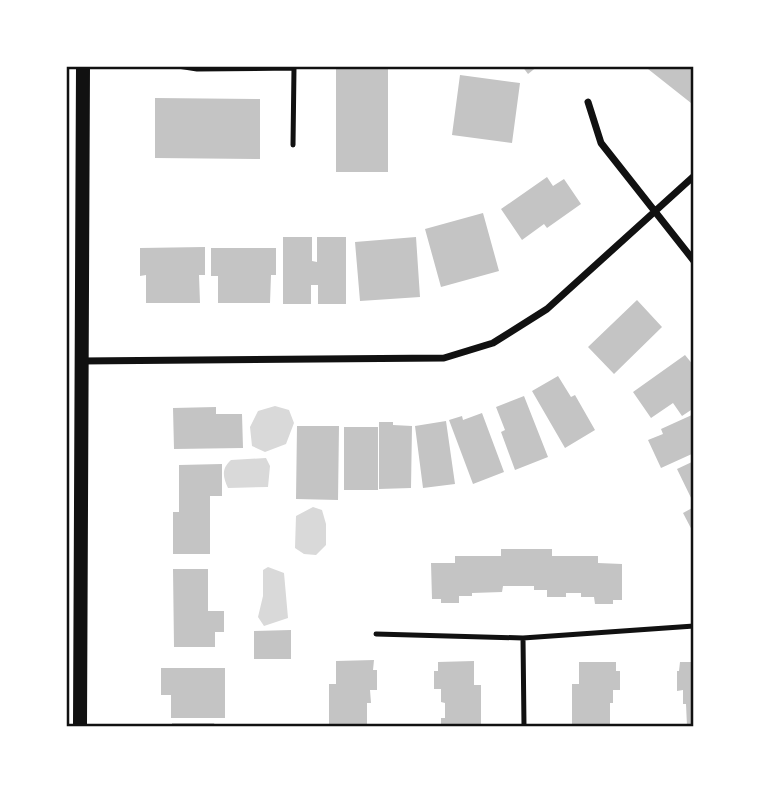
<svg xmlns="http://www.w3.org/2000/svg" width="760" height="793" font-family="Figtree,sans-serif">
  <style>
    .water { fill: #d9d9d9 }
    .building { fill: #c4c4c4 }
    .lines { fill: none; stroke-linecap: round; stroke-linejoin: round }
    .service { stroke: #111; stroke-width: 5 }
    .minor { stroke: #111; stroke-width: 7 }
    .secondary { stroke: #111; stroke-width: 14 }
    .neatline { fill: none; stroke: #111; stroke-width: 2.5 }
  </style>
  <rect width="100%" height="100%" fill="#fff"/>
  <path class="water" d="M 275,406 L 289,410 L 294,423 L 286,444 L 265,452 L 252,446 L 250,427 L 258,411 Z
    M 266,458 L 270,466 L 268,487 L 228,488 C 223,477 221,469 231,460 Z
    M 313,507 L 322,510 L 326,524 L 326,545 L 316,555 L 304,554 L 295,548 L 296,516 Z
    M 268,567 L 284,573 L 288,618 L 264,626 L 258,617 L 263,596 L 263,570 Z"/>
  <path class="building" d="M 336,66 L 388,66 L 388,172 L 336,172 Z
    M 522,66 L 538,66 L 528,74 Z
    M 650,66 L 694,66 L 694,99 L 691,103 L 648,69 Z
    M 460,75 L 520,83 L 512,143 L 452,135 Z
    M 155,98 L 260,99 L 260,159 L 155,158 Z
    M 547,177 L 553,186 L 564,179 L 581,204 L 547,228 L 544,224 L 522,240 L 501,209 Z
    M 483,213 L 499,271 L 441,287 L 425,229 Z
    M 283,237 L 312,237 L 312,261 L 317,262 L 317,237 L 346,237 L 346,304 L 318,304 L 318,285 L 311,285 L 311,304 L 283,304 Z
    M 416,237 L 420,297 L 360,301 L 355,242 Z
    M 205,247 L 205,275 L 199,275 L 200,303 L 146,303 L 146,275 L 140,276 L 140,248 Z
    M 211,248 L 276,248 L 276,275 L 271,275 L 270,303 L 218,303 L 218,276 L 211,276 Z
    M 637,300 L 662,327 L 614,374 L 588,347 Z
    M 685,355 L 694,366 L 694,408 L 682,416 L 673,403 L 651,418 L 633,392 Z
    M 558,376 L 571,397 L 575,395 L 595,430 L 565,448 L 532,391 Z
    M 524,396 L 548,457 L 515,470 L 501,432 L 505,430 L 496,407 Z
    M 216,407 L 216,414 L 242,414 L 243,448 L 174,449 L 173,408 Z
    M 482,413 L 504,472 L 473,484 L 449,420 L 462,416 L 463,420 Z
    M 694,414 L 694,453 L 661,468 L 648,440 L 663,434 L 661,429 Z
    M 446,421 L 455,484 L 423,488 L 415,426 Z
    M 379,422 L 393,422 L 393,425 L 412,426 L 411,488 L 379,489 Z
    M 297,426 L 339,426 L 338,500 L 296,499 Z
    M 344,427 L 378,427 L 378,490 L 344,490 Z
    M 694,461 L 694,504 L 677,469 Z
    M 222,464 L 222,496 L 210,496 L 210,554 L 173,554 L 173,512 L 179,512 L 179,465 Z
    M 694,507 L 694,534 L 683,513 Z
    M 501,549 L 552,549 L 552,556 L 598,556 L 598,563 L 622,564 L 622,600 L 613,600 L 613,604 L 595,604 L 594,597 L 581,597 L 581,593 L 566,593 L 566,597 L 547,597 L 547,590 L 534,590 L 534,586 L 503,586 L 502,592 L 472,593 L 472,596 L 459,596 L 459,603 L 441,603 L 441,599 L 432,599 L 431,563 L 455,563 L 455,556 L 501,556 Z
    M 173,569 L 208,569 L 208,611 L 224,611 L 224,632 L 215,632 L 215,647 L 174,647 Z
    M 291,630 L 291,659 L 254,659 L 254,631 Z
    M 374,660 L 373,670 L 377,670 L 377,690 L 370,690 L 371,703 L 367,703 L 367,726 L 329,726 L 329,684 L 336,684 L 336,661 Z
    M 474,661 L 474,685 L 481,685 L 481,726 L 441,726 L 441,718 L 445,718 L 445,703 L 441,702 L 441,689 L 434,689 L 434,671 L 438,671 L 438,662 Z
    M 579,662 L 616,662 L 616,671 L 620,671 L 620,690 L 613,690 L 613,703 L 610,703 L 610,726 L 572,726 L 572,684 L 579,684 Z
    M 680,662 L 694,662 L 694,726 L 687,726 L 686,704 L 683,704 L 683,690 L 677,691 L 677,671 L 679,671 Z
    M 161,668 L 225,668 L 225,718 L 171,718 L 171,695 L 161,695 Z
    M 172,723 L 214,723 L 215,726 L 172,726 Z"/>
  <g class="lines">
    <path class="service" d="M 178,66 L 197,69 L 294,68
      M 293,145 L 294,68
      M 376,634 L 523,638 L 694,626
      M 523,638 L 524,726"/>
    <path class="minor" d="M 588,102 L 601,143 L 694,261
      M 81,361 L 444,358 L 493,343 L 547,309 L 694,176"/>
    <path class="secondary" d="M 80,726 L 83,66"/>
  </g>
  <rect width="760" height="793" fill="none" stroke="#ffffff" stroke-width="136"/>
  <rect x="68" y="68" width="624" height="657" class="neatline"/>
</svg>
